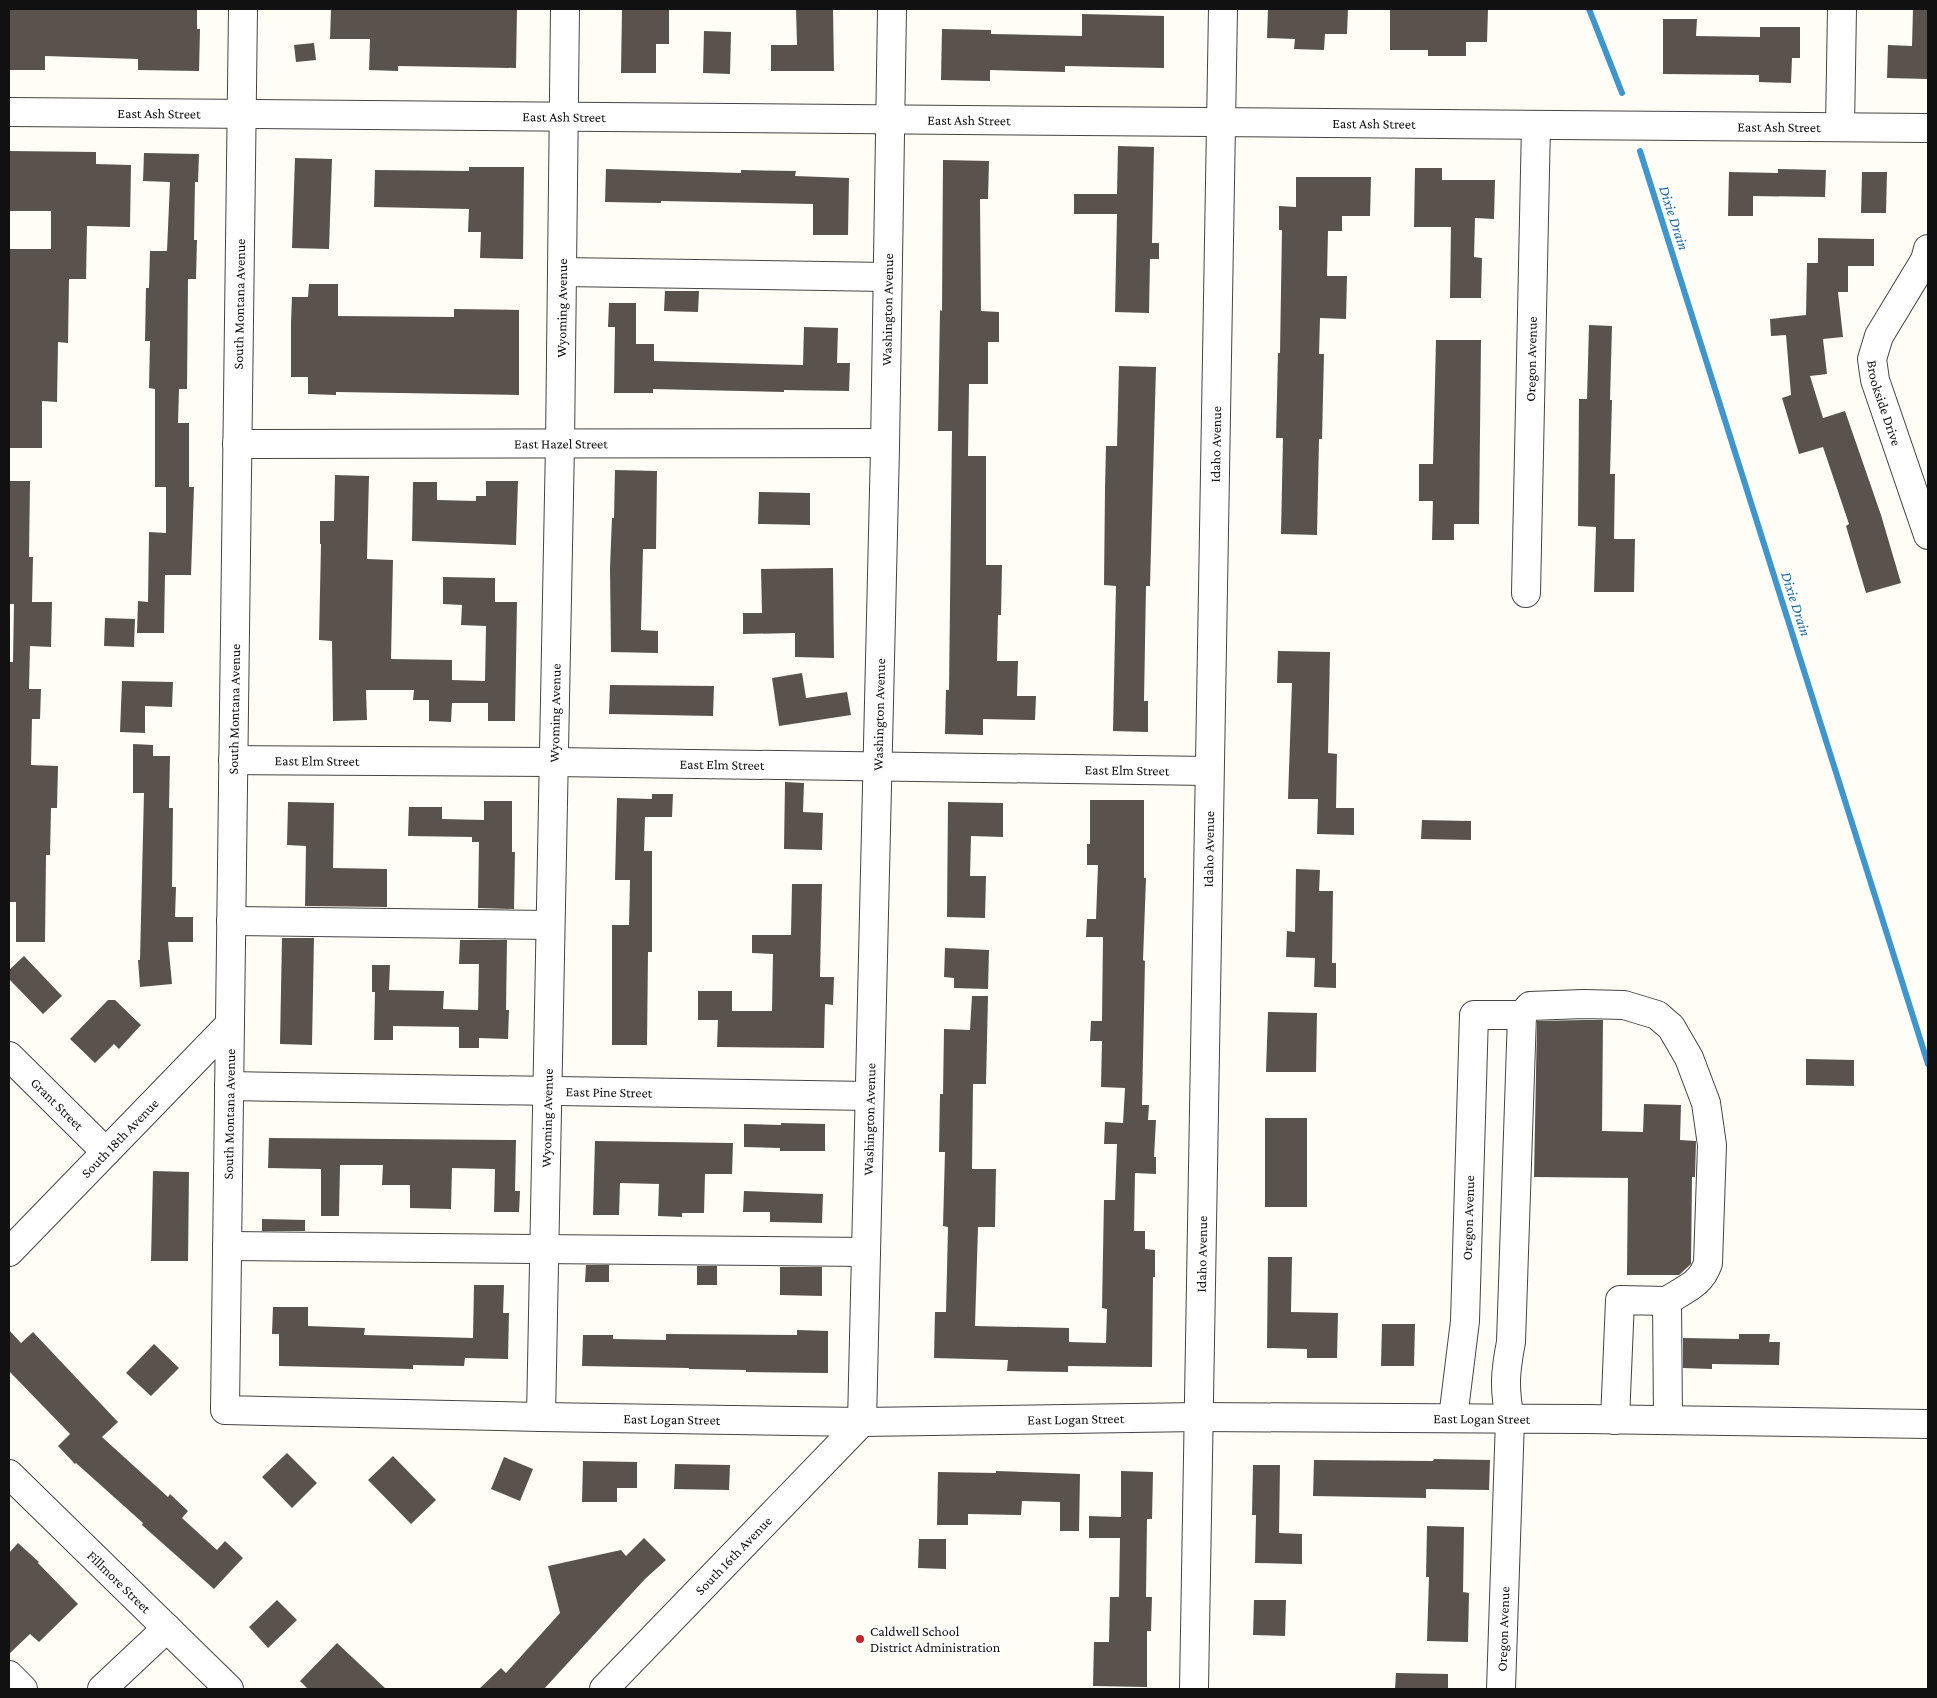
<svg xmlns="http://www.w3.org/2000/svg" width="1937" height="1698" font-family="'Crimson Pro',serif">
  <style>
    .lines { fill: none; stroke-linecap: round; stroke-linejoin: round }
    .stream { stroke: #3f96cf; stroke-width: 6 }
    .building { fill: #5a524d }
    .minor-casing { stroke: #444; stroke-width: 30 }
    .minor { stroke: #fff; stroke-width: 28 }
    .poi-dot { fill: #c4262e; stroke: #fff; stroke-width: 2 }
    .labels { text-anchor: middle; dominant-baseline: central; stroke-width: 5; stroke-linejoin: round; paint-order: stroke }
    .street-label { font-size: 14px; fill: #111; stroke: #fff }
    .poi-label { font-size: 14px; fill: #111; stroke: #fff; text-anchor: start }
    .water-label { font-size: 15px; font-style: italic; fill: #1768a6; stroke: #fff }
  </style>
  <rect width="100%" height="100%" fill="#fffdf5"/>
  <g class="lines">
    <path class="stream" d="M 1589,9 L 1622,93
      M 1640,151 L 1928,1064"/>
  </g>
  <path class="building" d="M 9,9 L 197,9 L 197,29 L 200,29 L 199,71 L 138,70 L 138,59 L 45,56 L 45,70 L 9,70 Z
    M 331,9 L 517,9 L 516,68 L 398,66 L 398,71 L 369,70 L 370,39 L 330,39 Z
    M 622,9 L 669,9 L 669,44 L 656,44 L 656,73 L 621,73 Z
    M 796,9 L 833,9 L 834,71 L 771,71 L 771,45 L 797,45 Z
    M 1268,9 L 1348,9 L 1347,34 L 1325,34 L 1324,50 L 1294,49 L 1295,39 L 1267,38 Z
    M 1390,9 L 1488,9 L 1487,42 L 1466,42 L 1466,56 L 1428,56 L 1428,50 L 1390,50 Z
    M 1913,9 L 1928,9 L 1928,79 L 1887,78 L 1888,45 L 1912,46 Z
    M 1082,14 L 1164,16 L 1164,68 L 1065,66 L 1065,72 L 990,70 L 990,81 L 941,80 L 942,29 L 991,30 L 991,34 L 1082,36 Z
    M 1663,19 L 1697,19 L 1696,36 L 1760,37 L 1760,27 L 1800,27 L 1800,58 L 1792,58 L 1791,83 L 1759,82 L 1759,75 L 1663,74 Z
    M 704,31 L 731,32 L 730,74 L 703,73 Z
    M 314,43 L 316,60 L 296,62 L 294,45 Z
    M 1118,146 L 1154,147 L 1152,243 L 1159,243 L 1159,259 L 1150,259 L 1149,313 L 1115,312 L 1117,214 L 1074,214 L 1074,194 L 1117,194 Z
    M 9,151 L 96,152 L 96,164 L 131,165 L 130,227 L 87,226 L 86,279 L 69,279 L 68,343 L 58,342 L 57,402 L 42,401 L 42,448 L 9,448 L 9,249 L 51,249 L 51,211 L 9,211 Z
    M 144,153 L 199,154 L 198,182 L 195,182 L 194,240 L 197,240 L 196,279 L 188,279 L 187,389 L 179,389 L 178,423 L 189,423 L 189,487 L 194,487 L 191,575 L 165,575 L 164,633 L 137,633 L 138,601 L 148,602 L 149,532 L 166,533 L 166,487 L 155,487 L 155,389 L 149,388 L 150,341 L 145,341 L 146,288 L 149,288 L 150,251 L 167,251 L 170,182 L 143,181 Z
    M 295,158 L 332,159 L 329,249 L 292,248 Z
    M 943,160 L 989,161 L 988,199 L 980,199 L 981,311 L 999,312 L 999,342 L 988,342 L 988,384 L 969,384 L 968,456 L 986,456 L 986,565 L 1002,565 L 1001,615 L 998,615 L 997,661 L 1018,661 L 1017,696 L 1036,696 L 1035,720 L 983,719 L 983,735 L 945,734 L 946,690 L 949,690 L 952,431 L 938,431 L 940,310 L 942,311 Z
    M 469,167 L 524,167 L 523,259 L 480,258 L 481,232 L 468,232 L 469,209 L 374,207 L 375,170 L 469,171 Z
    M 1415,168 L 1442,168 L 1442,180 L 1495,180 L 1494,219 L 1475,218 L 1474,257 L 1482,258 L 1481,298 L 1450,298 L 1451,227 L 1414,227 Z
    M 606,169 L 741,173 L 741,170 L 796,171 L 795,176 L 849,178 L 848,235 L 813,235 L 813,204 L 661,201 L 661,203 L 605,202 Z
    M 1778,169 L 1826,170 L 1825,197 L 1753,196 L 1753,216 L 1728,216 L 1729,172 L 1778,173 Z
    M 1862,172 L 1887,172 L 1886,213 L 1861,213 Z
    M 1296,177 L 1371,177 L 1370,216 L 1342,216 L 1342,231 L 1328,231 L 1327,276 L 1347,276 L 1346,319 L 1320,318 L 1319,354 L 1324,354 L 1322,439 L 1319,439 L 1317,535 L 1281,534 L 1283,438 L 1276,438 L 1278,353 L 1280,353 L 1282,230 L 1279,230 L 1279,206 L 1296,207 Z
    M 1818,238 L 1874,239 L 1874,266 L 1848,266 L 1848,292 L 1838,292 L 1843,337 L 1823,339 L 1827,374 L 1810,376 L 1823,418 L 1845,411 L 1881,515 L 1901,583 L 1866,593 L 1846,526 L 1849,524 L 1823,447 L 1799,454 L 1782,398 L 1791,395 L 1786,335 L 1771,336 L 1770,319 L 1806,315 L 1807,263 L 1818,263 Z
    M 309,284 L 338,284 L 338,316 L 454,317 L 454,309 L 519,310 L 519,395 L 336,392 L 336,395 L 308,394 L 308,377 L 291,377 L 291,322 L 292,297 L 308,297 Z
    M 665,291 L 699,291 L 698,312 L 664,311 Z
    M 609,303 L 636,303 L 636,344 L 654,344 L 654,361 L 803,365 L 804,327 L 838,328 L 837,363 L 850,363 L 849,391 L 784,390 L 784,392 L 653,389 L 653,393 L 614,393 L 615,327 L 608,327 Z
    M 1589,325 L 1612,326 L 1610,400 L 1612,400 L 1610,474 L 1615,474 L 1614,539 L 1635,539 L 1634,592 L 1594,592 L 1596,527 L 1578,526 L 1579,399 L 1587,399 Z
    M 1436,340 L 1481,340 L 1479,524 L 1454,524 L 1454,540 L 1432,540 L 1433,501 L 1419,501 L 1419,464 L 1433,464 Z
    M 1119,366 L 1156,367 L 1150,586 L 1146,586 L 1144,701 L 1148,701 L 1148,732 L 1113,731 L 1116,586 L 1104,585 L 1105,489 L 1106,446 L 1117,446 Z
    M 615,470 L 657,471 L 656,549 L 643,549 L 641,630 L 658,631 L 658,653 L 611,652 L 610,568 L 612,518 L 614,518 Z
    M 335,475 L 369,476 L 367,559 L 393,560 L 391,659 L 452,660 L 452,680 L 485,681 L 486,626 L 461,625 L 462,605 L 443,604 L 443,577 L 495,578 L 495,602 L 517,602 L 515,721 L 488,721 L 488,703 L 452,703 L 451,722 L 429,721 L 429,700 L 413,700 L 414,690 L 366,690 L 367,720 L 333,721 L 332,641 L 319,640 L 321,544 L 320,544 L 320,521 L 334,521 Z
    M 9,481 L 30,481 L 29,557 L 33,557 L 32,602 L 52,602 L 51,647 L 30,646 L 29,689 L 41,689 L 40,719 L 32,719 L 31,765 L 58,766 L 57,808 L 51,808 L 50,855 L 46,855 L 45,942 L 16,942 L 16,902 L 9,902 L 9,662 L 13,662 L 14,604 L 9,604 Z
    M 486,481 L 518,481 L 516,545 L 412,541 L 413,482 L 437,482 L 437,500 L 476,501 L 476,496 L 486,496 Z
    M 759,492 L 810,493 L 810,525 L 758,524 Z
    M 833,568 L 834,658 L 795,657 L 795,633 L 743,634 L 743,613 L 762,613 L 761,569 Z
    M 105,618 L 135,619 L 134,647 L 104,646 Z
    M 1278,651 L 1330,652 L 1328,753 L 1337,754 L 1336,808 L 1354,808 L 1354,835 L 1317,834 L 1318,799 L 1288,799 L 1292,683 L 1277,683 Z
    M 802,673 L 806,698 L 847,692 L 851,715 L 779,726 L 772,678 Z
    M 122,681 L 173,682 L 172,707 L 145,706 L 145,733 L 120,732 Z
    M 610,685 L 714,686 L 713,716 L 609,714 Z
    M 133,744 L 153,745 L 153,756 L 170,756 L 169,808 L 173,808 L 172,887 L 176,887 L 175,917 L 193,917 L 193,942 L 168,942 L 172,984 L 140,987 L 138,960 L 140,960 L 144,793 L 133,793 Z
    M 785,782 L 804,783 L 803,812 L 823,813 L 822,850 L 784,849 Z
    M 652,794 L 673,794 L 672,817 L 645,817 L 644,851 L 652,851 L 652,952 L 648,952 L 647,1045 L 612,1045 L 612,925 L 629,925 L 630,880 L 615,880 L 617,798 L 652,799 Z
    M 1090,800 L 1144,800 L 1144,878 L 1146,878 L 1143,960 L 1145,961 L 1142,1105 L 1149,1105 L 1148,1120 L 1156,1120 L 1154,1157 L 1156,1157 L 1156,1174 L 1135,1173 L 1134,1231 L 1145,1231 L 1145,1249 L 1155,1250 L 1155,1277 L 1153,1277 L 1152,1367 L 1068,1366 L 1068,1372 L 1007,1371 L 1008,1360 L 934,1358 L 935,1312 L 946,1312 L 948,1227 L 943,1226 L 945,1152 L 939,1152 L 940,1094 L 943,1094 L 944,1029 L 970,1030 L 972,996 L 988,996 L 986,1084 L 973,1084 L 972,1169 L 996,1169 L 995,1227 L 978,1227 L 975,1326 L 1069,1328 L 1069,1342 L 1106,1343 L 1107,1309 L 1102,1308 L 1104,1200 L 1115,1200 L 1117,1144 L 1104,1144 L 1105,1122 L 1123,1123 L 1125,1088 L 1101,1087 L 1102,1041 L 1090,1041 L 1091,1021 L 1102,1021 L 1103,937 L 1086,937 L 1087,919 L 1096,919 L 1098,865 L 1087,865 L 1087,844 L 1090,844 Z
    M 484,801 L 512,801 L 512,852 L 515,852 L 514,909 L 478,908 L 479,842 L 472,842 L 472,837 L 408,836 L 409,807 L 442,807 L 442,819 L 484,820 Z
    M 288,802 L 334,803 L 333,868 L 387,869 L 387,907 L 305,906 L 306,846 L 287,845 Z
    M 948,802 L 1003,803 L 1003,837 L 971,836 L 970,876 L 986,876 L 985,918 L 947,917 Z
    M 1422,820 L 1471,821 L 1471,840 L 1421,839 Z
    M 1296,869 L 1320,870 L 1319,891 L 1333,891 L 1332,963 L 1336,963 L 1336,988 L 1314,987 L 1315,958 L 1286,957 L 1287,931 L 1295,932 Z
    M 792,884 L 822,884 L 820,977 L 834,977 L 833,1005 L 825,1004 L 824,1048 L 717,1047 L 718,1020 L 698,1020 L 698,991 L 732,991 L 732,1011 L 772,1011 L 773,954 L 752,953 L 752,935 L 791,935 Z
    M 282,938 L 314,938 L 312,1045 L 280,1044 Z
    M 460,940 L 507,940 L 506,1010 L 509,1010 L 508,1039 L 479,1038 L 479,1048 L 459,1048 L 459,1027 L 393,1026 L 393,1040 L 374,1040 L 375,992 L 372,992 L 372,965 L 390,965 L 389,990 L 444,991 L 443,1009 L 478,1010 L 479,964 L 459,964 Z
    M 945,948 L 989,950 L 988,989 L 954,988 L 954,978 L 944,977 Z
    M 24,956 L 62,996 L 43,1014 L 9,979 L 9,970 Z
    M 108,1000 L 115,1000 L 141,1025 L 119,1049 L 114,1044 L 95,1063 L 70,1039 Z
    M 1268,1012 L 1317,1013 L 1316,1072 L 1266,1072 Z
    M 1583,1020 L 1603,1020 L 1602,1131 L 1643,1132 L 1644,1104 L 1681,1105 L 1680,1140 L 1696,1141 L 1695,1177 L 1692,1177 L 1691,1264 L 1679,1275 L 1627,1275 L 1628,1178 L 1534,1177 L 1537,1021 Z
    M 1806,1059 L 1854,1060 L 1854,1086 L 1806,1085 Z
    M 1265,1118 L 1307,1118 L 1307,1207 L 1265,1207 Z
    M 781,1123 L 825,1124 L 825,1151 L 780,1151 L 780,1148 L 744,1147 L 744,1124 L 781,1125 Z
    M 269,1138 L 516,1140 L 515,1191 L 520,1191 L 519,1212 L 494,1212 L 495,1169 L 452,1168 L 451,1209 L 410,1208 L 410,1185 L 382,1185 L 383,1165 L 340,1165 L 339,1216 L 321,1216 L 321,1169 L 268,1168 Z
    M 595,1141 L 733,1143 L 732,1174 L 705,1174 L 704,1213 L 682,1213 L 682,1217 L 658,1216 L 659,1184 L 620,1183 L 619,1215 L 593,1215 Z
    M 153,1171 L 189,1172 L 188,1261 L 151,1261 Z
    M 744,1191 L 823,1194 L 822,1223 L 770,1222 L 770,1212 L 743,1212 Z
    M 262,1219 L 305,1220 L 305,1231 L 262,1231 Z
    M 1268,1257 L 1292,1257 L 1291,1312 L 1338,1313 L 1337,1358 L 1307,1358 L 1307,1349 L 1267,1348 Z
    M 586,1265 L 609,1265 L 609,1282 L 585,1282 Z
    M 697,1266 L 717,1266 L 717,1285 L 697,1285 Z
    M 780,1267 L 822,1267 L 822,1296 L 780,1295 Z
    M 474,1285 L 504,1285 L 503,1313 L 509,1313 L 508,1359 L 465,1358 L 464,1366 L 413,1365 L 413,1369 L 279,1366 L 279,1334 L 272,1334 L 273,1307 L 308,1307 L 308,1326 L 365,1328 L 364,1335 L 473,1338 Z
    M 1382,1324 L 1415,1324 L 1414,1366 L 1381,1366 Z
    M 9,1330 L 21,1343 L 33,1332 L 118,1422 L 102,1437 L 168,1497 L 170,1494 L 188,1511 L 182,1518 L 217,1550 L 225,1541 L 243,1558 L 214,1589 L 142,1525 L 143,1523 L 76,1463 L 75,1464 L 58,1446 L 70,1434 L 9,1371 Z
    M 797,1330 L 828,1331 L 828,1373 L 746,1372 L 746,1370 L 689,1369 L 689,1368 L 582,1366 L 583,1335 L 613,1335 L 613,1339 L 666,1340 L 666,1334 L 797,1335 Z
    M 1739,1334 L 1770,1334 L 1769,1342 L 1780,1342 L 1779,1365 L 1712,1364 L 1712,1369 L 1683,1368 L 1683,1338 L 1739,1339 Z
    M 154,1344 L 179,1368 L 151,1396 L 126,1373 Z
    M 287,1453 L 317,1483 L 292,1508 L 262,1477 Z
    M 393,1456 L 436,1500 L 411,1524 L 368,1480 Z
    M 504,1457 L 533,1469 L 520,1501 L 491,1489 Z
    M 1434,1459 L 1490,1460 L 1489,1490 L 1426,1489 L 1426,1498 L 1313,1496 L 1314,1460 L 1433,1461 Z
    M 583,1461 L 637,1462 L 637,1488 L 617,1488 L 617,1502 L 582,1502 Z
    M 675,1464 L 730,1465 L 729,1490 L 674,1489 Z
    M 1253,1465 L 1280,1465 L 1279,1533 L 1302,1534 L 1302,1564 L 1255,1563 L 1256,1515 L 1252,1515 Z
    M 996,1471 L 1080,1474 L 1079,1531 L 1060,1531 L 1060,1502 L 1022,1501 L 1021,1515 L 968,1514 L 968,1525 L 937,1525 L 938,1472 L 996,1473 Z
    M 1121,1471 L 1153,1472 L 1152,1519 L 1147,1519 L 1146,1597 L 1152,1597 L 1151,1631 L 1147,1631 L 1147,1687 L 1093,1686 L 1094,1642 L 1109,1642 L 1110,1597 L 1119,1597 L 1120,1538 L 1089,1538 L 1089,1516 L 1121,1517 Z
    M 1427,1526 L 1464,1527 L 1463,1592 L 1469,1593 L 1468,1642 L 1427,1641 L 1429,1577 L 1426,1577 Z
    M 644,1538 L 666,1560 L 645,1579 L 544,1689 L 479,1689 L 501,1668 L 506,1673 L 560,1613 L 548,1566 L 621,1550 L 626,1556 Z
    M 919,1539 L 946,1539 L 946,1569 L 918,1568 Z
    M 18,1543 L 39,1562 L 38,1563 L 78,1604 L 39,1642 L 30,1634 L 9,1654 L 9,1553 Z
    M 277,1600 L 297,1620 L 268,1648 L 249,1627 Z
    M 1254,1600 L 1286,1600 L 1285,1636 L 1253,1635 Z
    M 337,1643 L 386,1689 L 308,1689 L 300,1681 Z
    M 1396,1673 L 1448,1674 L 1448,1689 L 1395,1689 Z"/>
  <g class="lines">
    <defs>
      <g id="minor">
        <path id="s1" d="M 243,9 L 225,1410 L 541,1417 L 862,1422 L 1198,1417 L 1586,1419 L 1928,1424"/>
        <path id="s2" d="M 9,112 L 1928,128"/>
        <path d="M 1840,127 L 1842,9"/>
        <path id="s3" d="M 1928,249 L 1925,260 L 1879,336 L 1872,359 L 1875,380 L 1928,535"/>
        <path d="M 562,272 L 887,277"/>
        <path id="s4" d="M 237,444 L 885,443"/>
        <path id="s5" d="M 1526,593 L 1536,125"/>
        <path id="s6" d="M 233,760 L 553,762 L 1209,771"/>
        <path d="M 231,921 L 550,925"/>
        <path d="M 1522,1015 L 1530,1006 L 1583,1004 L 1624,1005 L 1657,1015 L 1671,1027 L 1689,1058 L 1706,1103 L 1712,1145 L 1708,1263 C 1701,1285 1684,1289 1667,1301 L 1668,1420"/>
        <path id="s7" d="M 9,1056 L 106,1152"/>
        <path id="s8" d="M 229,1086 L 869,1096"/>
        <path d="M 227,1246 L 866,1252"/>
        <path id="s9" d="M 9,1252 L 230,1024"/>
        <path id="s10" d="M 541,1417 L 560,444 L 565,9"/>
        <path id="s11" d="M 1453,1418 L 1465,1321 L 1474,1015 L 1522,1015 L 1511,1342 C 1505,1373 1504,1388 1510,1419 L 1501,1689"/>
        <path d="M 1615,1420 L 1620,1300 L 1667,1301"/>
        <path id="s12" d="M 9,1474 L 229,1689"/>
        <path d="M 9,1675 L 23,1689"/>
        <path d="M 102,1689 L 167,1628"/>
        <path id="s13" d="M 604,1689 L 862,1422 L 885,448 L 892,9"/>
        <path id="s14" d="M 1194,1689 L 1223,9"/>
      </g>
    </defs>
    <use href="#minor" class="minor-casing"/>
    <use href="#minor" class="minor"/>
  </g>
  <circle class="poi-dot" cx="860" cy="1639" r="5"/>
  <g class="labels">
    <g class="street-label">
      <text stroke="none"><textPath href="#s2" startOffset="150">East Ash Street</textPath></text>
      <text stroke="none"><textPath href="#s2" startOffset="555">East Ash Street</textPath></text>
      <text stroke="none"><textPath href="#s2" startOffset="960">East Ash Street</textPath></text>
      <text stroke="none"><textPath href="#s2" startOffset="1365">East Ash Street</textPath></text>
      <text stroke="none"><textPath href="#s2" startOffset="1770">East Ash Street</textPath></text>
      <text transform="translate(239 304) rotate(-89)">South Montana Avenue</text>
      <text stroke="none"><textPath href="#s10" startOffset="1109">Wyoming Avenue</textPath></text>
      <text stroke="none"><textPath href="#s13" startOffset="1484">Washington Avenue</textPath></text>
      <text stroke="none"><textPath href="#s5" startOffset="234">Oregon Avenue</textPath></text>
      <text stroke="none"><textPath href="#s3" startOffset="170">Brookside Drive</textPath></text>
      <text stroke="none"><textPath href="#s4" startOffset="324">East Hazel Street</textPath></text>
      <text stroke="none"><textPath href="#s14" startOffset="1245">Idaho Avenue</textPath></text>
      <text transform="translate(234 709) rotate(-89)">South Montana Avenue</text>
      <text stroke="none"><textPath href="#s10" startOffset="704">Wyoming Avenue</textPath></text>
      <text stroke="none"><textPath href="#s13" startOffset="1079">Washington Avenue</textPath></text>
      <text stroke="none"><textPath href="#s6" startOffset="84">East Elm Street</textPath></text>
      <text stroke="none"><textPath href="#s6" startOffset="489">East Elm Street</textPath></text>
      <text stroke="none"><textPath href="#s6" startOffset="894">East Elm Street</textPath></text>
      <text stroke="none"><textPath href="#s14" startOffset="840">Idaho Avenue</textPath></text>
      <text stroke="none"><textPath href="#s8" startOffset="380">East Pine Street</textPath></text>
      <text stroke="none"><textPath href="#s7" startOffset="68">Grant Street</textPath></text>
      <text transform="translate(229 1114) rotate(-89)">South Montana Avenue</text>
      <text stroke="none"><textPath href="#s10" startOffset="299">Wyoming Avenue</textPath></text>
      <text stroke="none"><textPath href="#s13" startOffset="674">Washington Avenue</textPath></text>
      <text stroke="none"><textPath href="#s9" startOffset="159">South 18th Avenue</textPath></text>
      <text stroke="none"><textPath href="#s11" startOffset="201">Oregon Avenue</textPath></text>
      <text stroke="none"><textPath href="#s14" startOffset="435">Idaho Avenue</textPath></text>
      <text stroke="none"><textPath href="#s1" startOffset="1848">East Logan Street</textPath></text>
      <text stroke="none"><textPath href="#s1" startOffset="2252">East Logan Street</textPath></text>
      <text stroke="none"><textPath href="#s1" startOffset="2658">East Logan Street</textPath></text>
      <text stroke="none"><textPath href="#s13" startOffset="186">South 16th Avenue</textPath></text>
      <text stroke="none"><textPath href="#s12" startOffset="154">Fillmore Street</textPath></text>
      <text transform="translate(1503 1629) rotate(-88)">Oregon Avenue</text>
    </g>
    <g class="poi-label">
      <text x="870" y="1631">Caldwell School<tspan x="870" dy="16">District Administration</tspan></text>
    </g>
    <g class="water-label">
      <text transform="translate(1674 218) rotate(72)">Dixie Drain</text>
      <text transform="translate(1796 604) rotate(72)">Dixie Drain</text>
    </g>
  </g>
  <rect width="1937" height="1698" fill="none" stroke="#111111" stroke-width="20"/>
</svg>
